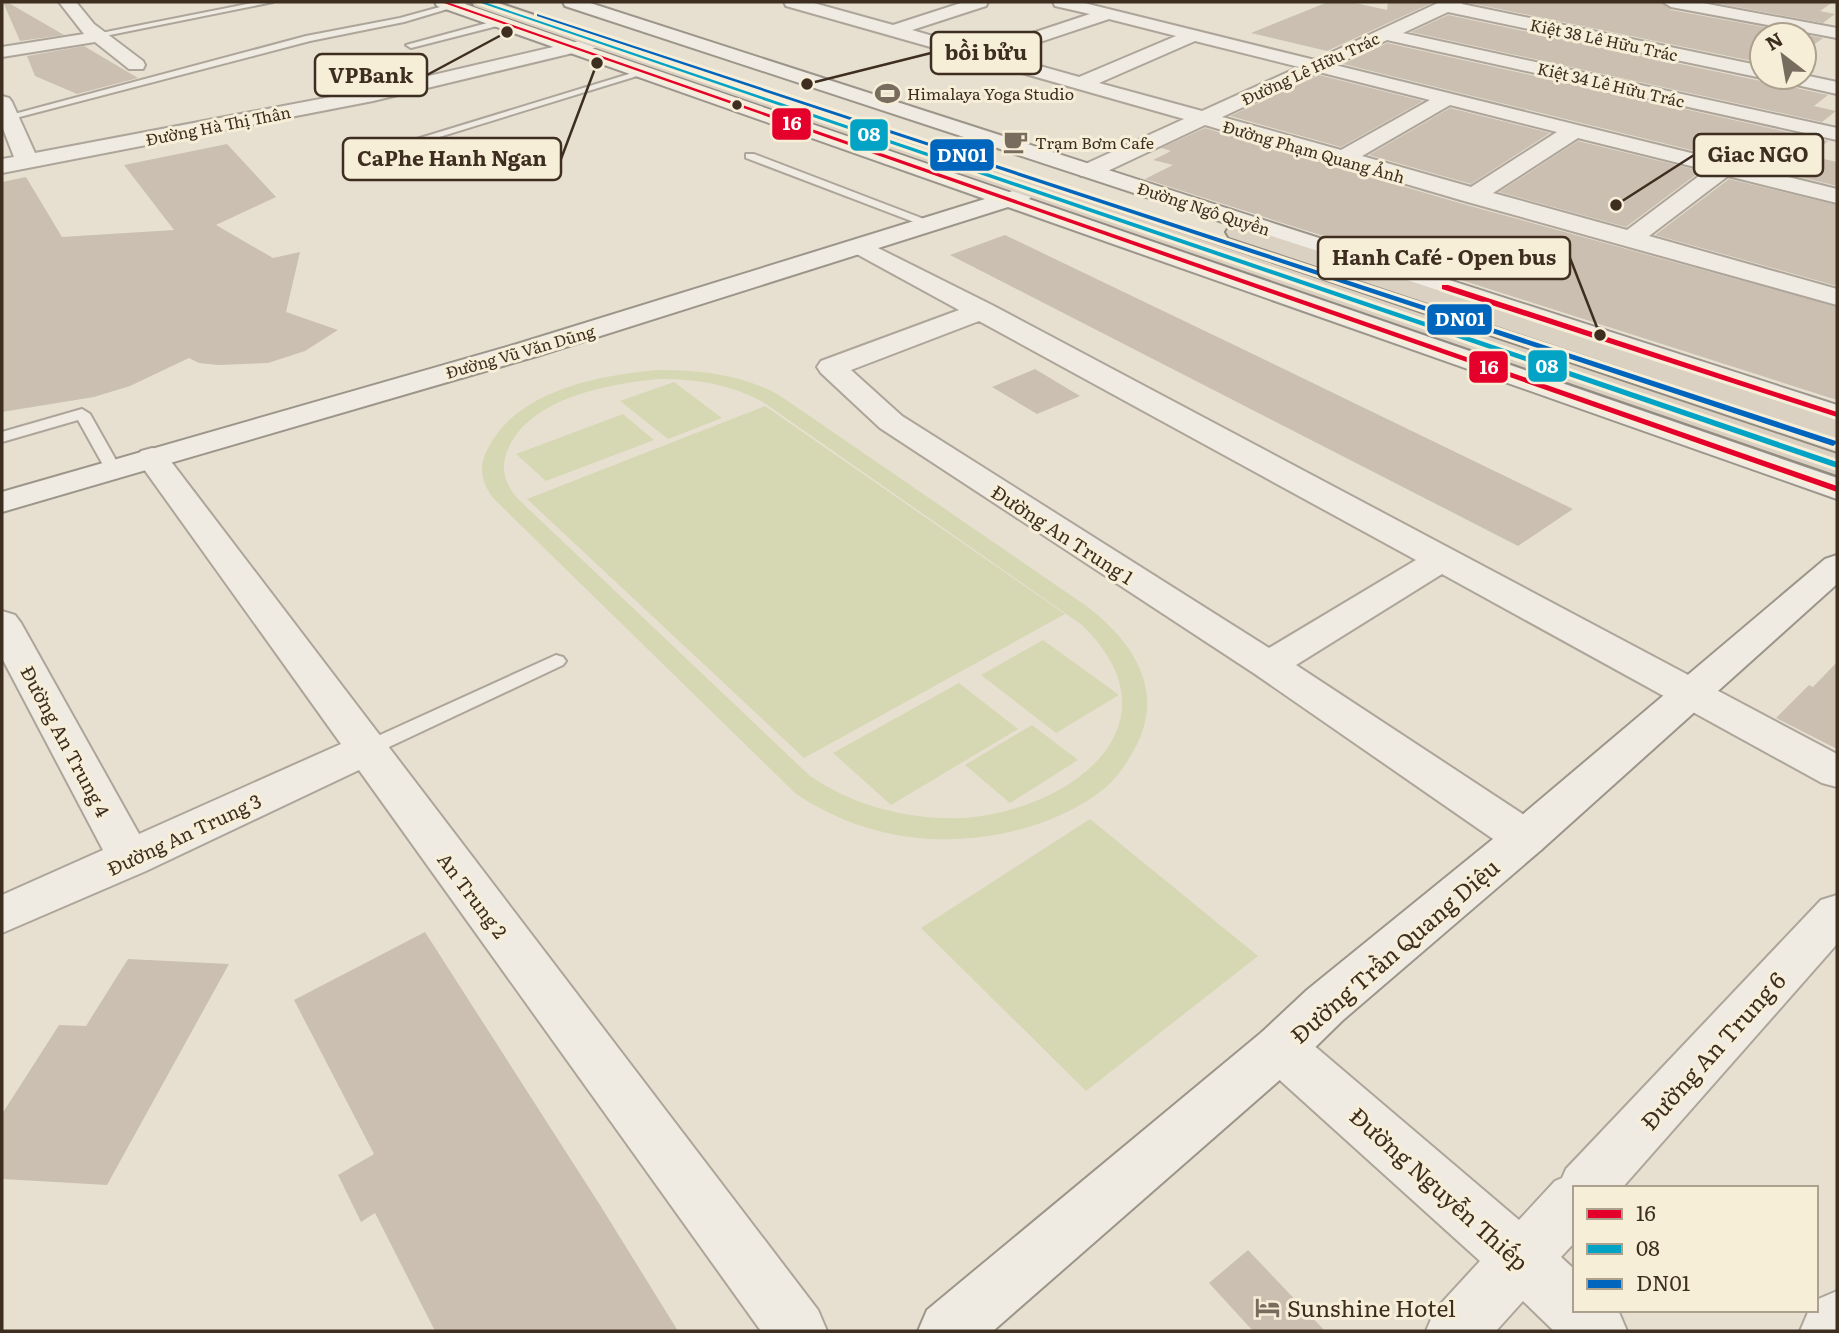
<svg xmlns="http://www.w3.org/2000/svg" width="1839" height="1333" font-family="Literata,serif">
  <style>
    .green { fill: #d6d7b3; fill-rule: evenodd }
    .building { fill: #cbbfb2 }
    .lines { fill: none; stroke-linecap: round; stroke-linejoin: round }
    .lane-casing { stroke: #ada599; stroke-width: 4 }
    .street-casing { stroke: #ada599; stroke-width: 4 }
    .secondary-casing { stroke: #9c958a; stroke-width: 4 }
    .highway-casing { stroke: #928b80; stroke-width: 4 }
    .lane { fill: #efebe3; fill-rule: evenodd }
    .street { fill: #efebe3; fill-rule: evenodd }
    .secondary { fill: #efebe3; fill-rule: evenodd }
    .highway { fill: #dad1c2; fill-rule: evenodd }
    .bus-1-casing { stroke: #f7eed8; stroke-width: 6 }
    .bus-2-casing { stroke: #f7eed8; stroke-width: 6 }
    .bus-3-casing { stroke: #f7eed8; stroke-width: 6 }
    .bus-1 { fill: #e4002b; fill-rule: evenodd }
    .bus-2 { fill: #03a3c5; fill-rule: evenodd }
    .bus-3 { fill: #0065bd; fill-rule: evenodd }
    .bus-dot { fill: #3d2e20; stroke: #f7eed8; stroke-width: 2.5 }
    .labels { text-anchor: middle; dominant-baseline: central; stroke-width: 6; stroke-linejoin: round; paint-order: stroke }
    .far-street-label { font-size: 16px; fill: #3d2e20; stroke: #f7eed8 }
    .far-poi-label { font-size: 16px; fill: #3d2e20; stroke: #f7eed8; text-anchor: start }
    .street-label { font-size: 19px; fill: #3d2e20; stroke: #f7eed8 }
    .near-street-label { font-size: 23px; fill: #3d2e20; stroke: #f7eed8 }
    .near-poi-label { font-size: 23px; fill: #3d2e20; stroke: #f7eed8; text-anchor: start }
    .leader { fill: none; stroke: #3d2e20; stroke-width: 2.5 }
    .callout-dot { fill: #3d2e20; stroke: #f7eed8; stroke-width: 2.5 }
    .callout { fill: #f7eed8; stroke: #3d2e20; stroke-width: 2.5 }
    .callout-label { font-size: 21px; text-anchor: middle; font-weight: bold; fill: #3d2e20 }
    .line-badge { stroke: #f7eed8; stroke-width: 2.5 }
    .badge-label { font-size: 19px; text-anchor: middle; font-weight: bold; fill: #fff }
  </style>
  <rect width="100%" height="100%" fill="#e7e0d1"/>
  <path class="green" d="M 658,370 C 700,370 741,374 779,395 L 1085,605 C 1133,641 1167,691 1134,750 C 1126,764 1117,778 1105,788 C 1065,821 1007,837 956,839 C 900,842 841,825 795,793 L 493,498 C 481,481 478,467 488,448 C 518,390 599,375 658,370 ZM 659,379 C 696,379 730,384 763,402 L 1082,625 C 1186,726 1067,812 962,818 C 908,820 854,806 810,776 L 517,498 C 504,482 500,468 508,449 C 531,397 609,384 659,379 Z
    M 674,382 L 722,418 L 668,439 L 620,401 Z
    M 765,406 L 1065,614 L 804,758 L 527,499 Z
    M 623,414 L 654,440 L 546,481 L 516,454 Z
    M 1043,640 L 1119,695 L 1056,733 L 981,675 Z
    M 959,683 L 1018,729 L 891,805 L 833,753 Z
    M 1032,725 L 1078,760 L 1010,803 L 965,765 Z
    M 1090,819 L 1258,956 L 1086,1091 L 921,928 Z"/>
  <path class="building" d="M 3,2 L 7,2 L 64,35 L 20,41 Z
    M 1328,2 L 1351,2 L 1387,10 L 1388,2 L 1434,2 L 1327,51 L 1251,33 Z
    M 1465,2 L 1661,2 L 1671,10 L 1823,38 L 1804,52 L 1804,35 L 1762,35 L 1762,63 Z
    M 1710,2 L 1833,2 L 1820,11 L 1835,14 L 1823,23 Z
    M 1448,15 L 1761,81 L 1767,77 L 1774,79 L 1778,84 L 1828,95 L 1814,106 L 1836,111 L 1822,122 L 1411,32 Z
    M 1387,43 L 1828,141 L 1811,156 L 1837,162 L 1837,186 L 1343,64 Z
    M 84,46 L 138,78 L 77,94 L 35,76 L 27,56 Z
    M 1319,75 L 1423,101 L 1341,147 L 1230,116 Z
    M 1450,108 L 1550,133 L 1471,184 L 1369,155 Z
    M 1205,128 L 1463,204 L 1837,307 L 1837,400 L 1145,179 L 1173,165 L 1153,160 L 1171,151 L 1161,148 Z
    M 1578,141 L 1701,171 L 1626,227 L 1499,192 Z
    M 227,144 L 276,197 L 216,225 L 273,258 L 300,252 L 286,312 L 338,330 L 305,351 L 268,363 L 218,365 L 199,363 L 189,358 L 130,386 L 94,397 L 2,412 L 2,182 L 26,177 L 62,237 L 174,230 L 124,165 Z
    M 1729,179 L 1837,205 L 1837,286 L 1655,235 Z
    M 1005,235 L 1255,355 L 1573,509 L 1518,546 L 950,255 Z
    M 1035,369 L 1080,396 L 1037,414 L 992,387 Z
    M 1837,662 L 1837,749 L 1776,718 L 1809,685 L 1813,687 Z
    M 425,932 L 600,1205 L 678,1331 L 435,1331 L 375,1213 L 361,1222 L 338,1175 L 374,1154 L 294,1000 Z
    M 128,959 L 229,964 L 107,1185 L 2,1179 L 2,1114 L 59,1025 L 86,1026 Z
    M 1248,1250 L 1325,1331 L 1253,1331 L 1209,1283 Z"/>
  <g class="lines">
    <defs>
      <path id="lane" d="M 257,2 L 273,2 L 95,38 L 91,35 Z
        M 458,2 L 471,2 L 404,22 L 310,41 L 8,120 L 3,117 L 306,36 L 400,18 Z
        M 502,19 L 506,22 L 505,24 L 411,48 L 406,45 Z
        M 642,70 L 650,72 L 358,162 L 348,160 Z
        M 746,154 L 754,154 L 937,224 L 927,227 L 746,158 Z
        M 82,409 L 90,414 L 121,469 L 119,472 L 107,472 L 78,420 L 2,442 L 2,432 Z
        M 556,655 L 563,657 L 566,661 L 563,665 L 372,755 L 365,757 L 358,755 L 355,750 L 358,745 Z"/>
      <path id="street" d="M 59,2 L 76,2 L 94,24 L 143,61 L 145,65 L 143,69 L 129,69 L 95,42 L 2,57 L 2,47 L 84,34 Z
        M 784,2 L 810,2 L 893,25 L 964,2 L 988,2 L 986,6 L 912,30 L 981,50 L 1090,14 L 1055,6 L 1053,2 L 1080,2 L 1315,60 L 1440,2 L 1463,2 L 1462,4 L 1762,66 L 1762,77 L 1765,77 L 1762,78 L 1448,12 L 1403,33 L 1837,128 L 1837,140 L 1387,40 L 1335,65 L 1837,189 L 1837,203 L 1728,176 L 1649,236 L 1837,289 L 1837,305 L 1464,201 L 1205,125 L 1097,176 L 1081,176 L 1078,171 L 1081,166 L 1184,119 L 786,6 ZM 1109,19 L 1176,36 L 1079,77 L 1001,55 ZM 1195,41 L 1299,67 L 1202,111 L 1099,83 ZM 1319,72 L 1430,100 L 1341,150 L 1222,117 ZM 1450,105 L 1557,132 L 1471,187 L 1362,156 ZM 1578,138 L 1707,170 L 1627,230 L 1493,193 Z
        M 1663,2 L 1697,2 L 1837,28 L 1837,38 L 1671,7 Z
        M 596,37 L 605,42 L 602,46 L 373,101 L 2,173 L 2,159 L 14,157 L 2,126 L 2,96 L 9,98 L 12,102 L 35,153 L 373,89 Z
        M 1804,75 L 1837,82 L 1837,94 L 1779,81 L 1776,77 Z
        M 862,240 L 992,305 L 1837,754 L 1837,787 L 1822,783 L 1442,574 L 1296,665 L 1541,826 L 1547,838 L 1541,850 L 1525,855 L 1509,850 L 1255,674 L 880,428 L 821,373 L 817,367 L 821,361 L 959,310 L 853,252 L 850,247 L 853,242 ZM 979,321 L 1416,560 L 1269,648 L 902,416 L 851,370 Z
        M 152,448 L 163,451 L 818,1310 L 827,1331 L 761,1331 L 359,770 L 146,871 L 2,933 L 2,895 L 103,850 L 2,658 L 2,611 L 15,615 L 21,623 L 139,834 L 341,744 L 136,458 L 141,451 Z
        M 1837,895 L 1837,944 L 1622,1188 L 1575,1188 L 1575,1242 L 1561,1257 L 1575,1270 L 1575,1310 L 1618,1310 L 1627,1331 L 1554,1331 L 1523,1301 L 1496,1331 L 1426,1331 L 1435,1310 L 1480,1261 L 1262,1064 L 1255,1048 L 1262,1032 L 1280,1026 L 1298,1032 L 1519,1220 L 1555,1181 L 1562,1178 L 1566,1169 L 1821,900 Z
        M 1837,1291 L 1837,1331 L 1800,1331 L 1809,1310 L 1816,1310 L 1816,1300 Z"/>
      <path id="secondary" d="M 435,2 L 459,2 L 1009,192 L 1020,189 L 1028,191 L 1032,196 L 1029,199 L 1837,478 L 1837,499 L 1008,207 L 537,356 L 2,512 L 2,492 L 517,344 L 985,199 L 437,6 Z
        M 563,2 L 587,2 L 1837,405 L 1837,424 L 565,6 Z
        M 1837,555 L 1837,584 L 1541,850 L 1343,1020 L 1298,1064 L 993,1331 L 918,1331 L 927,1310 L 1262,1032 L 1307,990 L 1509,826 L 1825,559 Z"/>
      <path id="highway" d="M 472,2 L 496,2 L 1837,454 L 1837,475 L 474,6 Z
        M 1238,225 L 1837,420 L 1837,439 L 1229,237 L 1226,232 L 1229,227 Z"/>
    </defs>
    <use href="#lane" class="lane-casing"/>
    <use href="#street" class="street-casing"/>
    <use href="#secondary" class="secondary-casing"/>
    <use href="#highway" class="highway-casing"/>
    <use href="#lane" class="lane"/>
    <use href="#street" class="street"/>
    <use href="#secondary" class="secondary"/>
    <use href="#highway" class="highway"/>
    <defs>
      <path id="bus-1" d="M 441,2 L 447,2 L 1837,486 L 1837,492 Z
        M 1442,285 L 1448,285 L 1837,412 L 1837,417 L 1442,289 Z"/>
      <path id="bus-2" d="M 478,2 L 484,2 L 1837,462 L 1837,468 Z"/>
      <path id="bus-3" d="M 537,14 L 1836,441 L 1837,443 L 1833,446 L 1830,445 L 537,16 Z"/>
    </defs>
    <use href="#bus-1" class="bus-1-casing"/>
    <use href="#bus-2" class="bus-2-casing"/>
    <use href="#bus-3" class="bus-3-casing"/>
    <use href="#bus-1" class="bus-1"/>
    <use href="#bus-2" class="bus-2"/>
    <use href="#bus-3" class="bus-3"/>
  </g>
  <defs>
    <symbol id="stadium-bare" viewBox="-9 -9 18 18"><path d="M0-5a6.5 5 0 1 0 0 10a6.5 5 0 1 0 0-10ZM-3.5-1.8h7v3.6h-7Z" fill="#786c5e" stroke="#f7eed8" stroke-width="2.5" paint-order="stroke"/></symbol>
    <symbol id="cafe-bare" viewBox="-9 -9 18 18"><path d="M-5.5-4.5H6V0H3Q3 3.5 0 3.5H-2.5Q-5.5 3.5-5.5 0ZM3-3.2v2h1.7v-2ZM-6 4.5H4V6H-6Z" fill="#786c5e" stroke="#f7eed8" stroke-width="2.5" paint-order="stroke"/></symbol>
    <symbol id="hotel-bare" viewBox="-9 -9 18 18"><path d="M-6-4.5h1.5V1H6V5H4.5V3h-9V5H-6ZM-4 0a1.8 1.8 0 1 1 3.6 0ZM.5 0V-2.5h3Q6-2.5 6 0Z" fill="#786c5e" stroke="#f7eed8" stroke-width="2.5" paint-order="stroke"/></symbol>
  </defs>
  <g fill-rule="evenodd">
    <use href="#stadium-bare" x="870" y="76" width="35" height="35"/>
    <use href="#cafe-bare" x="998" y="124" width="35" height="35"/>
    <use href="#hotel-bare" x="1250" y="1290" width="35" height="35"/>
  </g>
  <circle class="bus-dot" cx="737" cy="105" r="6"/>
  <g class="labels">
    <g class="far-street-label">
      <text transform="translate(1604 39) rotate(12)">Kiệt 38 Lê Hữu Trác</text>
      <text transform="translate(1310 68) rotate(-25)">Đường Lê Hữu Trác</text>
      <text transform="translate(1611 84) rotate(13)">Kiệt 34 Lê Hữu Trác</text>
      <text transform="translate(218 125) rotate(-11)">Đường Hà Thị Thân</text>
      <text transform="translate(1314 151) rotate(16)">Đường Phạm Quang Ảnh</text>
      <text transform="translate(1204 208) rotate(18)">Đường Ngô Quyền</text>
      <text transform="translate(520 351) rotate(-16)">Đường Vũ Văn Dũng</text>
    </g>
    <g class="far-poi-label">
      <text x="907" y="93">Himalaya Yoga Studio</text>
      <text x="1035" y="142">Trạm Bơm Cafe</text>
    </g>
    <g class="street-label">
      <text transform="translate(1063 534) rotate(33)">Đường An Trung 1</text>
      <text transform="translate(66 741) rotate(62)">Đường An Trung 4</text>
      <text transform="translate(184 834) rotate(-25)">Đường An Trung 3</text>
      <text transform="translate(473 895) rotate(53)">An Trung 2</text>
    </g>
    <g class="near-street-label">
      <text transform="translate(1394 950) rotate(-41)">Đường Trần Quang Diệu</text>
      <text transform="translate(1712 1050) rotate(-48)">Đường An Trung 6</text>
      <text transform="translate(1440 1188) rotate(42)">Đường Nguyễn Thiếp</text>
    </g>
    <g class="near-poi-label">
      <text x="1287" y="1307">Sunshine Hotel</text>
    </g>
  </g>
  <path class="leader" d="M807 84L931 53M507 32L427 75M1616 205L1694 155M597 63L561 159M1600 335L1570 258"/>
  <g class="callout-dot">
    <circle cx="807" cy="84" r="7"/>
    <circle cx="507" cy="32" r="7"/>
    <circle cx="1616" cy="205" r="7"/>
    <circle cx="597" cy="63" r="7"/>
    <circle cx="1600" cy="335" r="7"/>
  </g>
  <g class="callout">
    <rect x="931" y="32" width="110" height="42" rx="7"/>
    <rect x="315" y="54" width="112" height="42" rx="7"/>
    <rect x="1694" y="134" width="129" height="42" rx="7"/>
    <rect x="343" y="138" width="218" height="42" rx="7"/>
    <rect x="1318" y="237" width="252" height="42" rx="7"/>
  </g>
  <g class="callout-label">
    <text x="986" y="60">bồi bửu</text>
    <text x="371" y="83">VPBank</text>
    <text x="1758" y="162">Giac NGO</text>
    <text x="452" y="166">CaPhe Hanh Ngan</text>
    <text x="1444" y="265">Hanh Café - Open bus</text>
  </g>
  <g class="line-badge">
    <rect x="771" y="107" width="41" height="34" rx="7" fill="#e4002b"/>
    <rect x="849" y="118" width="40" height="34" rx="7" fill="#03a3c5"/>
    <rect x="929" y="138" width="66" height="34" rx="7" fill="#0065bd"/>
    <rect x="1426" y="303" width="67" height="33" rx="7" fill="#0065bd"/>
    <rect x="1527" y="349" width="41" height="34" rx="7" fill="#03a3c5"/>
    <rect x="1468" y="350" width="41" height="34" rx="7" fill="#e4002b"/>
  </g>
  <g class="badge-label">
    <text x="792" y="130">16</text>
    <text x="869" y="141">08</text>
    <text x="962" y="162">DN01</text>
    <text x="1460" y="326">DN01</text>
    <text x="1547" y="373">08</text>
    <text x="1489" y="374">16</text>
  </g>
  <rect width="1839" height="1333" fill="none" stroke="#3d2e20" stroke-width="7"/>
  <rect x="1573" y="1186" width="245" height="126" fill="#f7eed8" stroke="#ada18e" stroke-width="2"/>
  <rect x="1587" y="1209" width="35" height="10" fill="#e4002b" stroke="#ada18e" stroke-width="2"/>
  <text x="1636" y="1221" font-size="21" fill="#3d2e20">16</text>
  <rect x="1587" y="1244" width="35" height="10" fill="#03a3c5" stroke="#ada18e" stroke-width="2"/>
  <text x="1636" y="1256" font-size="21" fill="#3d2e20">08</text>
  <rect x="1587" y="1279" width="35" height="10" fill="#0065bd" stroke="#ada18e" stroke-width="2"/>
  <text x="1636" y="1291" font-size="21" fill="#3d2e20">DN01</text>
  <g transform="translate(1783 56) rotate(329)"><circle r="33" fill="#f7eed8" stroke="#ada18e" stroke-width="2"/>
  <path d="M0-5L12 26L0 18L-12 26Z" fill="#786c5e"/>
  <text y="-10" font-size="19" font-weight="bold" text-anchor="middle" fill="#3d2e20">N</text>
  </g>
</svg>
